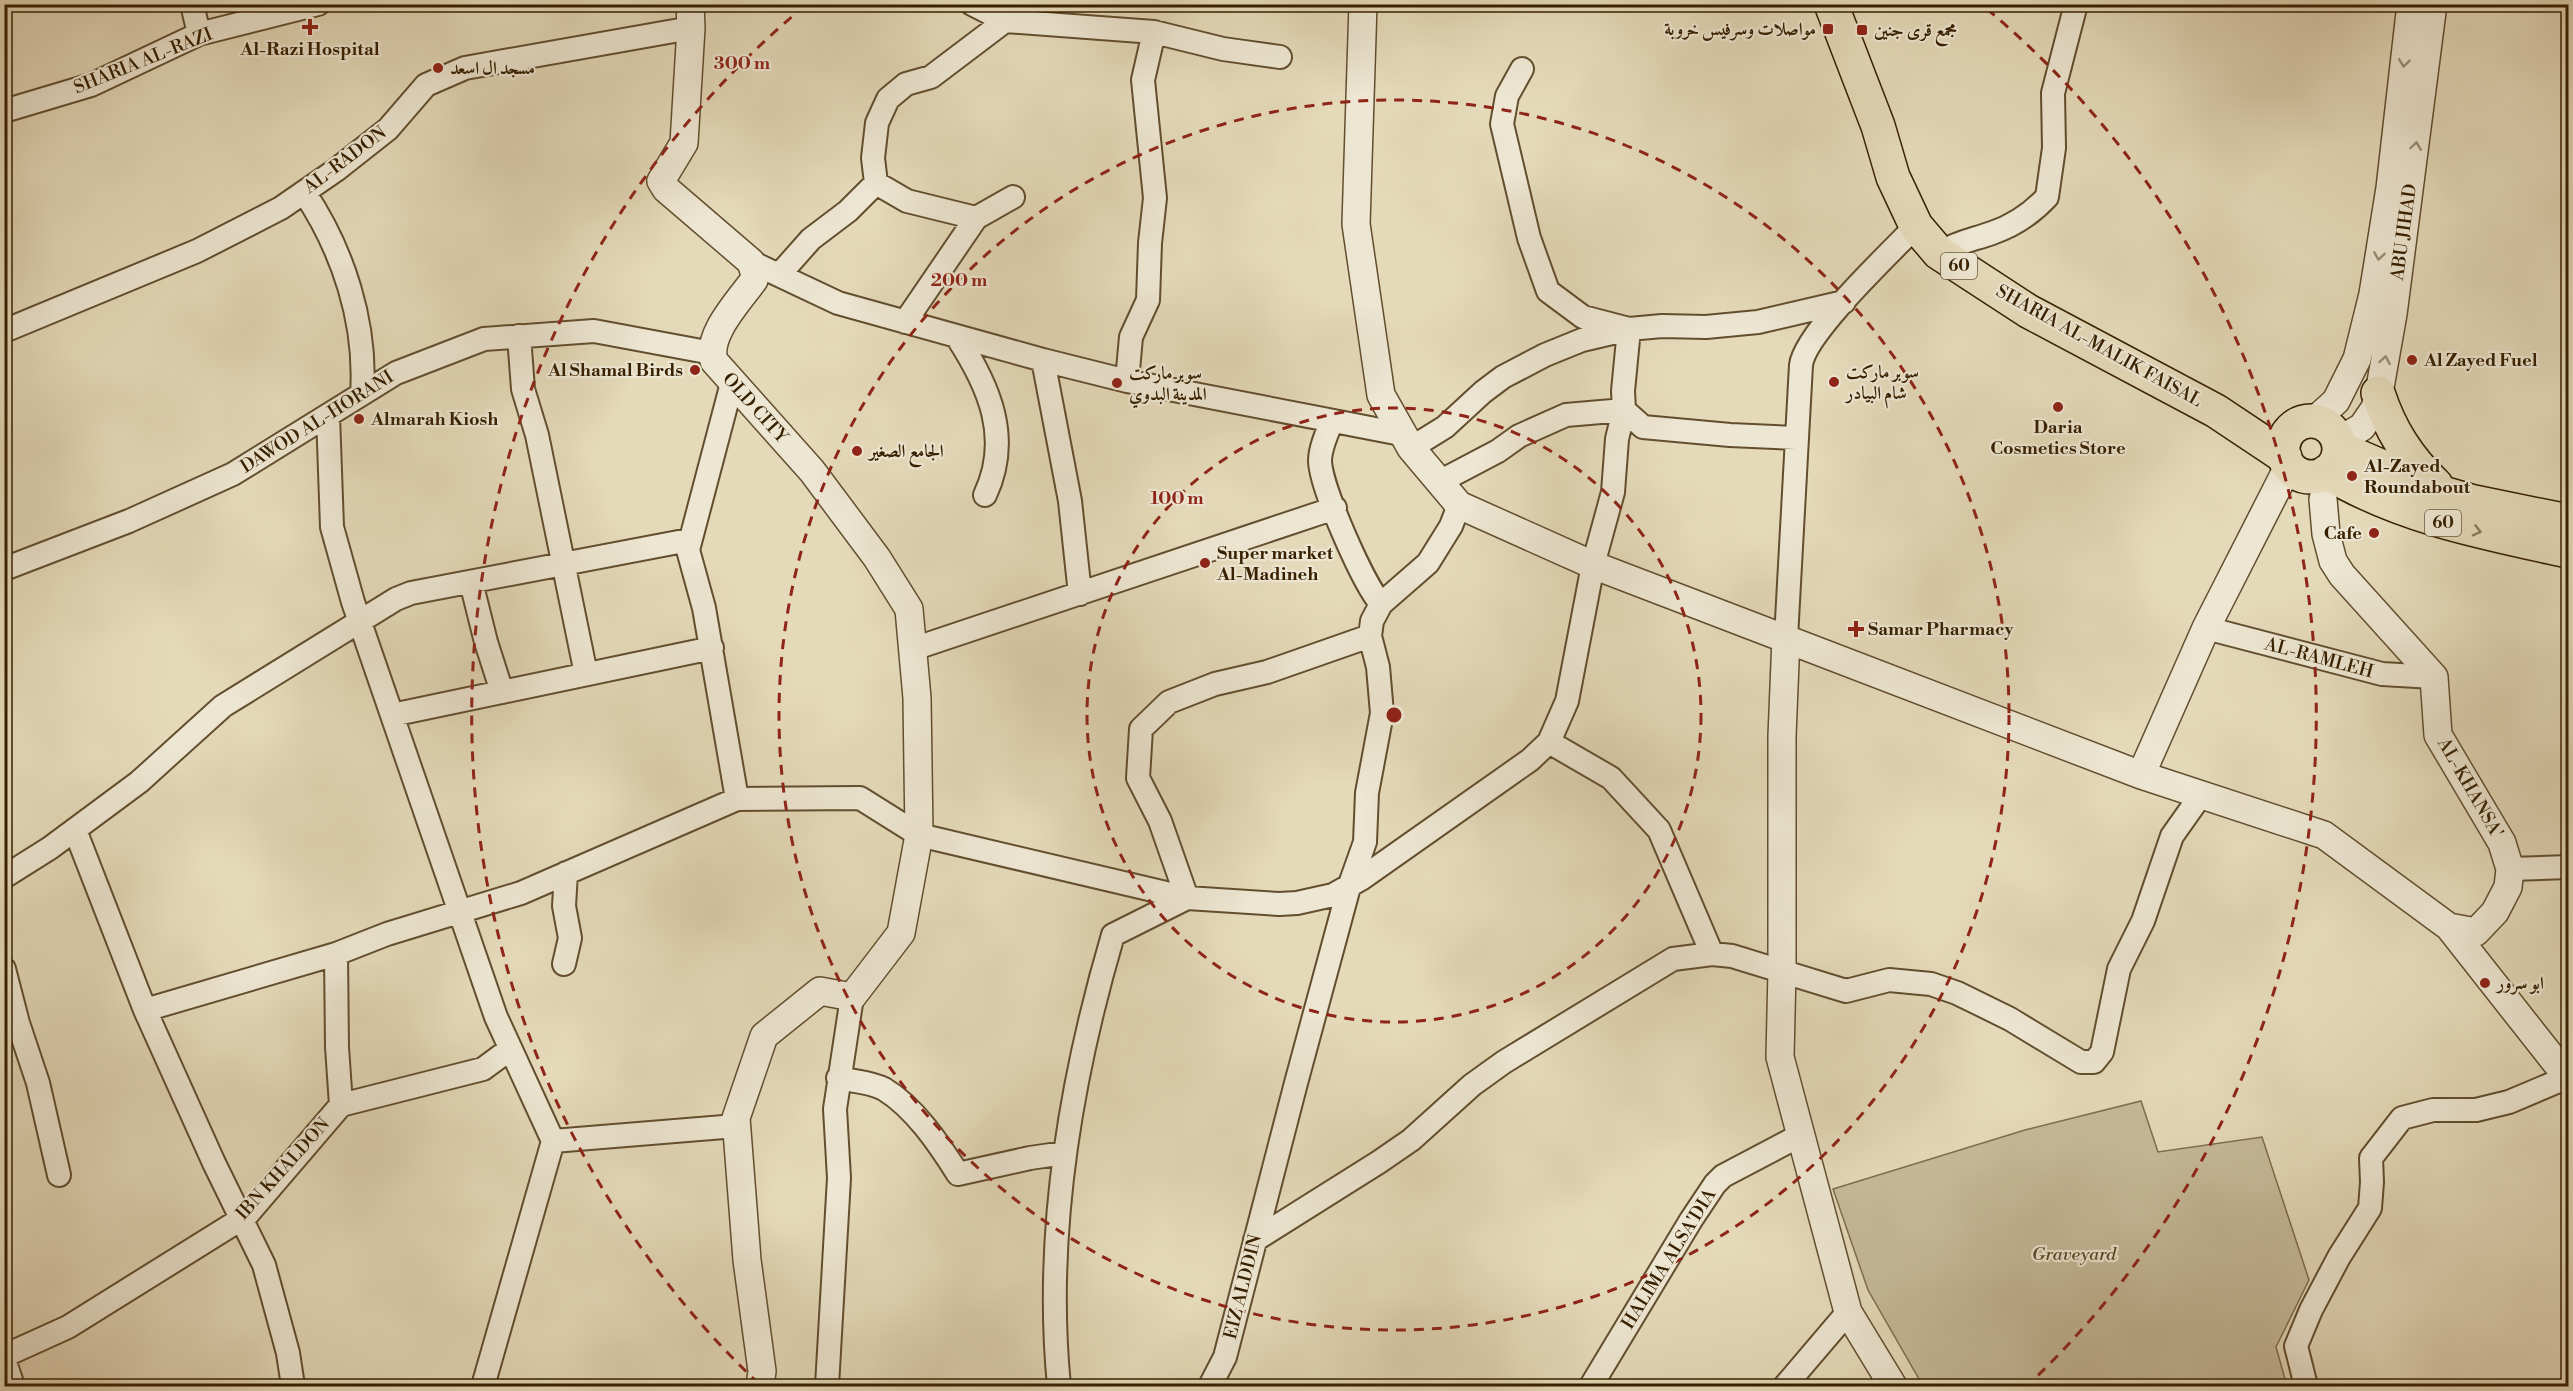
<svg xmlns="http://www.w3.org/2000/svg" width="2573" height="1391" font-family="'Libre Bodoni',Amiri,serif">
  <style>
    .green { fill: #c6ba9a; stroke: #7e6d4d; stroke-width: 1.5 }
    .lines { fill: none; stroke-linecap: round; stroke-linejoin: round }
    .minor-casing { stroke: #624e2e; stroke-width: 26 }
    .tertiary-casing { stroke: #624e2e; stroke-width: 30 }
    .primary-casing { stroke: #362000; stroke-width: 36 }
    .minor { stroke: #ede6d2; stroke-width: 22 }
    .tertiary { stroke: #ede6d2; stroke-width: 27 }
    .primary { stroke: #e4d9b9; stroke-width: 33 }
    .oneway { stroke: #9b8d74 }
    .oneway2 { stroke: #8d7c5c }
    .ring { fill: none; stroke: #8f2418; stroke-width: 3; stroke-dasharray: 10 8 }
    .poi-dot { fill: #8f2418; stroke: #ede6d2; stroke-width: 2 }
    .labels { text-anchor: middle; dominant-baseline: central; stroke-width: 4.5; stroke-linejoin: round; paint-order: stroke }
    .shield { fill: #ede6d2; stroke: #6d5b3f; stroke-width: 1.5 }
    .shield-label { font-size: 16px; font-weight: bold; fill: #362000 }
    .poi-label { font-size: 18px; font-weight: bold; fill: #362000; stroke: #ede6d2; text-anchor: start }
    .street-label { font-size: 18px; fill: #362000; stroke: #ede6d2 }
    .park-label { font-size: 18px; font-style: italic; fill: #5a4626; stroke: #ede6d2 }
    .centre { fill: #8f2418; stroke: #ede6d2; stroke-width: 3 }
    .ring-label { font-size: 18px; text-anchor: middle; font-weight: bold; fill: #8f2418; stroke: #ede6d2; stroke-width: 4.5; stroke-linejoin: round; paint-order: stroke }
  </style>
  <rect width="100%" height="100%" fill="#e4d9b9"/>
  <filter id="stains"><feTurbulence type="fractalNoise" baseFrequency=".00333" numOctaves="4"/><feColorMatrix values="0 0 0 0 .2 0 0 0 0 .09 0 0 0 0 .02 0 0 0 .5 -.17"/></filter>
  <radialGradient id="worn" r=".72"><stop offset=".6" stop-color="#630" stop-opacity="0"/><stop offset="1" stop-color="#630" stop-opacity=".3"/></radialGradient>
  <path class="green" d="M 2141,1101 L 2158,1152 L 2262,1137 L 2309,1280 L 2276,1347 L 2287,1386 L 1923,1386 L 1868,1290 L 1833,1189 L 2025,1130 Z"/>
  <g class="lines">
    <defs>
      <path id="minor" d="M 192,4 L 199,34
        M 972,4 L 1005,21
        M 4,111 L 91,85 L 199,34 L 318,4
        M 876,183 L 907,201 L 976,218
        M 304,192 C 343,250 367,323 362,394
        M 1939,253 C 1958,242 1972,240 1992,233 C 2013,226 2032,213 2047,197 L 2054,148 L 2053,93 L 2076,4
        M 751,262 L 838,303 L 1043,360 L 1127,381 L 1401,434
        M 779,275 L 811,239 L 848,211 L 876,183 L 873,158 L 877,123 L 888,99 L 906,84 L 931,77 L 1005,21 L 1154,32 L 1223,49 L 1280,57
        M 905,322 L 976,218 L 1013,197
        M 4,331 L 197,251 L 281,208 L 336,170 L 388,129 L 426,85 L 465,68 L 691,28
        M 519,336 L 523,389 L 537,435 L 586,674
        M 957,337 C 989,386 1012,438 985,495
        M 1043,360 L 1070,501 L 1080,594
        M 1127,381 L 1131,337 L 1148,300 L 1150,243 L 1155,198 L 1143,80 L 1154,32
        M 732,383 L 688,550 L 704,608 L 737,799
        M 328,415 L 332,527 L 353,602 L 496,1017 L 553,1141 L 736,1126
        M 1332,421 C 1327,433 1320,448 1320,461 C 1321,488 1363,583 1381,604
        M 1411,448 L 1445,427 L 1483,392 L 1503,377 L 1545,355 L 1582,340 L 1629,329 L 1662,326 L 1706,327 L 1758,322 L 1844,302
        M 1441,481 L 1498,451 L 1519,436 L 1566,415 L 1624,410 L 1643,427 L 1730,435 L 1796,438
        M 4,569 L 129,521 L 233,474 L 396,373 L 484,339 L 594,331 L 712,353
        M 471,582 L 486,642 L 502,692
        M 2206,628 L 2382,674 L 2434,677
        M 1786,638 L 1801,365 C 1805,333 1890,253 1916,226
        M 913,649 L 1335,508
        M 392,715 L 712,648
        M 1549,742 L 1611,778 L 1659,830 L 1712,954
        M 75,830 L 145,1010 L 214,1163 L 264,1265 L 288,1353 L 293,1386
        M 2510,869 L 2568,867
        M 4,877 L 50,848 L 139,782 L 223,706 L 396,599 L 411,593 L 689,540
        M 336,954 L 337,1047 L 341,1105
        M 564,964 L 570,938 L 564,906 L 566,873
        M 4,969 L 18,1023 L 38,1083 L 59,1175
        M 145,1010 L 336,954 L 387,934 L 521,893 L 737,799 L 860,798 L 919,835 L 1187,898 L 1279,904 L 1297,903 L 1333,895 L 1361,879 L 1530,760 L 1549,742 L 1567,701 L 1593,565 L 1613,492 L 1617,439 L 1624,410 L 1623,391 L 1629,329 L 1583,317 L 1548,291 L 1529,238 L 1502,124 L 1507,96 L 1522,69
        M 838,1078 C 852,1081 871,1082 884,1089 C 915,1108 939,1144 958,1174 L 1030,1158 L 1064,1153
        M 1255,1240 L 1379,1162 L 1411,1140 L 1472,1085 L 1504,1062 L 1673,959 L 1712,954 L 1732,956 L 1846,991 L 1889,980 L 1931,984 L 1957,993 L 2010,1019 L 2081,1062 L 2094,1062 L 2102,1052 L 2119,969 L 2143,921 L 2172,836 L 2201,795
        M 4,1356 L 68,1327 L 246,1216 L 341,1105 L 483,1069 L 510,1049
        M 4,1359 L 13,1386
        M 483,1386 L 553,1141
        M 827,1386 L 839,1178 L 835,1109 L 852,997
        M 1059,1386 C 1044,1234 1070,1081 1113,935 L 1187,898 L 1160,821 L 1138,778 L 1141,729 L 1169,702 L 1215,684 L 1267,672 L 1370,636
        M 1210,1386 L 1225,1357 L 1296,1083 L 1349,887 L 1365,842 L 1367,793 L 1382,713 L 1378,667 L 1370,636 L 1372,621 L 1381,604 L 1428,563 L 1451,526 L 1459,505
        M 1591,1386 L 1691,1220 L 1715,1184 L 1723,1176 L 1799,1136
        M 1785,1386 L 1848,1312
        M 2306,1386 L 2296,1346 L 2311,1310 L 2339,1257 L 2370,1208 L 2372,1182 L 2371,1158 L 2402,1118 L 2433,1110 L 2476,1110 L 2509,1102 L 2568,1077"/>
      <path id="tertiary" d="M 690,4 L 691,28 L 684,143 L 661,181 L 666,189 L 751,262 L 755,275 L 754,280 C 739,301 706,335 714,361 L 812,471 L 877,558 L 909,609 L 917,698 L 919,835 L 901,933 L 852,997 L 820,991 L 764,1036 L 736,1118 L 747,1260 L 762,1371 L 760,1386
        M 1363,4 L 1356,224 L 1381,395 L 1411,448 L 1459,505 L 1593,565 L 2141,775 L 2324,835 L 2449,927 L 2568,1078
        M 2314,421 L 2336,401 L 2357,359 L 2373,294 L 2390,188 L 2411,4
        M 2338,441 L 2362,427 L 2375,408 L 2381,382 L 2393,314 L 2433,4
        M 2323,499 L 2326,534 L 2333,561 L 2342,575 L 2434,677 L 2438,735 L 2502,843 L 2510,869 L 2508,887 L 2495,912 L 2476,932 L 2449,927
        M 1786,638 L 1782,736 L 1782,971 L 1780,1057 L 1848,1312 L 1893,1386
        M 2141,775 L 2206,628 L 2289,465"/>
      <path id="primary" d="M 1831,4 L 1878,126 L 1893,177 L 1916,226 L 1939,253 L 2028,311 L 2216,411 L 2285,457
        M 2378,393 C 2390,430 2408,458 2436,485
        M2283 449a28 28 0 1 1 56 0a28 28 0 1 1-56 0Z
        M 2339,448 L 2443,493 L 2474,502 L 2568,521
        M 2326,472 C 2400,517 2485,533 2568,551"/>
    </defs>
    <use href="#minor" class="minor-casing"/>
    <use href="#tertiary" class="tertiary-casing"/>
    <use href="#primary" class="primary-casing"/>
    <use href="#minor" class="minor"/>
    <use href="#tertiary" class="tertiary"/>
    <use href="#primary" class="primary"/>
  </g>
  <defs><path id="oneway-chevron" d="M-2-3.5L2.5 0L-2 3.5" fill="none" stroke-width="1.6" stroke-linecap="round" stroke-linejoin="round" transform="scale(1.5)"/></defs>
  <g class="oneway">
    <use href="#oneway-chevron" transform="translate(2404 63) rotate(97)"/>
    <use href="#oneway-chevron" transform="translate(2416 146) rotate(-82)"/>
    <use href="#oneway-chevron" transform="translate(2379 256) rotate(99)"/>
    <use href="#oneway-chevron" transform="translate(2385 360) rotate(-80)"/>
  </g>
  <use class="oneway2" href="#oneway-chevron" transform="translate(2477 531) rotate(14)"/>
  <g class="ring">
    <circle cx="1394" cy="715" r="307"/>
    <circle cx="1394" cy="715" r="615"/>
    <path d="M759 1384A922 922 0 0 1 801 9M1987 9A922 922 0 0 1 2029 1384"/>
  </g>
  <g class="poi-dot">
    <path d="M307 18h6v6h6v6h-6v6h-6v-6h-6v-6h6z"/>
    <rect x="1822" y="23" width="12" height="12" rx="3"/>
    <rect x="1856" y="24" width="12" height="12" rx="3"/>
    <circle cx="438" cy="68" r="6"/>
    <circle cx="2412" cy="360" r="6"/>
    <circle cx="695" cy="370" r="6"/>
    <circle cx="1834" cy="382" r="6"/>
    <circle cx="1117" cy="383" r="6"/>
    <circle cx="2058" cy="407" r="6"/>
    <circle cx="359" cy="419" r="6"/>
    <circle cx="857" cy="451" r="6"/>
    <circle cx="2352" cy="476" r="6"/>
    <circle cx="2374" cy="533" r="6"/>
    <circle cx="1205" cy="563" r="6"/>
    <path d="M1853 620h6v6h6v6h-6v6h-6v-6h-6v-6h6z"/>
    <circle cx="2485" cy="983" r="6"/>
  </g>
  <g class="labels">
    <g class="shield">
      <rect x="1941" y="253" width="36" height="26" rx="4.5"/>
      <rect x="2425" y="510" width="36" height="26" rx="4.5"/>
    </g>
    <g class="shield-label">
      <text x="1959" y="266">60</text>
      <text x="2443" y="523">60</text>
    </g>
    <g class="poi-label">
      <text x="1816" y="29" text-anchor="end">مواصلات وسرفيس خروبة</text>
      <text x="1874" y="30">مجمع قرى جنين</text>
      <text x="310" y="49" text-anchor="middle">Al-Razi Hospital</text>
      <text x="450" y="68">مسجد ال اسعد</text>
      <text x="2424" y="360">Al Zayed Fuel</text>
      <text x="683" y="370" text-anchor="end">Al Shamal Birds</text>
      <text x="1846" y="372">سوبر ماركت<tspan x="1846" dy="21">شام البيادر</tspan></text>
      <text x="1129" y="373">سوبر ماركت<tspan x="1129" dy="21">المدينة البدوي</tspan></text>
      <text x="371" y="419">Almarah Kiosh</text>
      <text x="2058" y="427" text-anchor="middle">Daria<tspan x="2058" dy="21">Cosmetics Store</tspan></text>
      <text x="869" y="451">الجامع الصغير</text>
      <text x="2364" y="466">Al-Zayed<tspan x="2364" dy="21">Roundabout</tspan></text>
      <text x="2362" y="533" text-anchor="end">Cafe</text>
      <text x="1217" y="553">Super market<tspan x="1217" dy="21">Al-Madineh</tspan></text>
      <text x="1868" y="629">Samar Pharmacy</text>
      <text x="2497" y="983">ابو سرور</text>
    </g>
    <g class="street-label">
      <text transform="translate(143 61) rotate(-22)">SHARIA AL-RAZI</text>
      <text transform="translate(345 160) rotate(-37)">AL-RADON</text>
      <text transform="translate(2404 232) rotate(-82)">ABU JIHAD</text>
      <text transform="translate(2099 346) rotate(29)">SHARIA AL-MALIK FAISAL</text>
      <text transform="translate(755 408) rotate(48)">OLD CITY</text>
      <text transform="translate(317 422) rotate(-32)">DAWOD AL-HORANI</text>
      <text transform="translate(2319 658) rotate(15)">AL-RAMLEH</text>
      <text transform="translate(2470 788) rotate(60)">AL-KHANSA'</text>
      <text transform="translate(283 1169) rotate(-48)">IBN KHALDON</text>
      <text transform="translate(1669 1259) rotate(-58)">HALIMA ALSA'DIA</text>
      <text transform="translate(1243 1287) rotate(-76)">EIZ ALDDIN</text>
    </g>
    <g class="park-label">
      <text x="2074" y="1254">Graveyard</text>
    </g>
  </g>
  <circle cx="1394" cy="715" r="9" class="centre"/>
  <g class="ring-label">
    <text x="742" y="69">300 m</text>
    <text x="959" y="286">200 m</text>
    <text x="1177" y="504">100 m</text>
  </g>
  <rect width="2573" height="1391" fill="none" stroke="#e4d9b9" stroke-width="24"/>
  <rect x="6" y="6" width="2561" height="1379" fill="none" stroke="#362000" stroke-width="3"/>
  <rect x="12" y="12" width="2549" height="1367" fill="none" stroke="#362000" stroke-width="1.5"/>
  <rect width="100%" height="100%" filter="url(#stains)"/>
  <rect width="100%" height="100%" fill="url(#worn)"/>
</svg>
